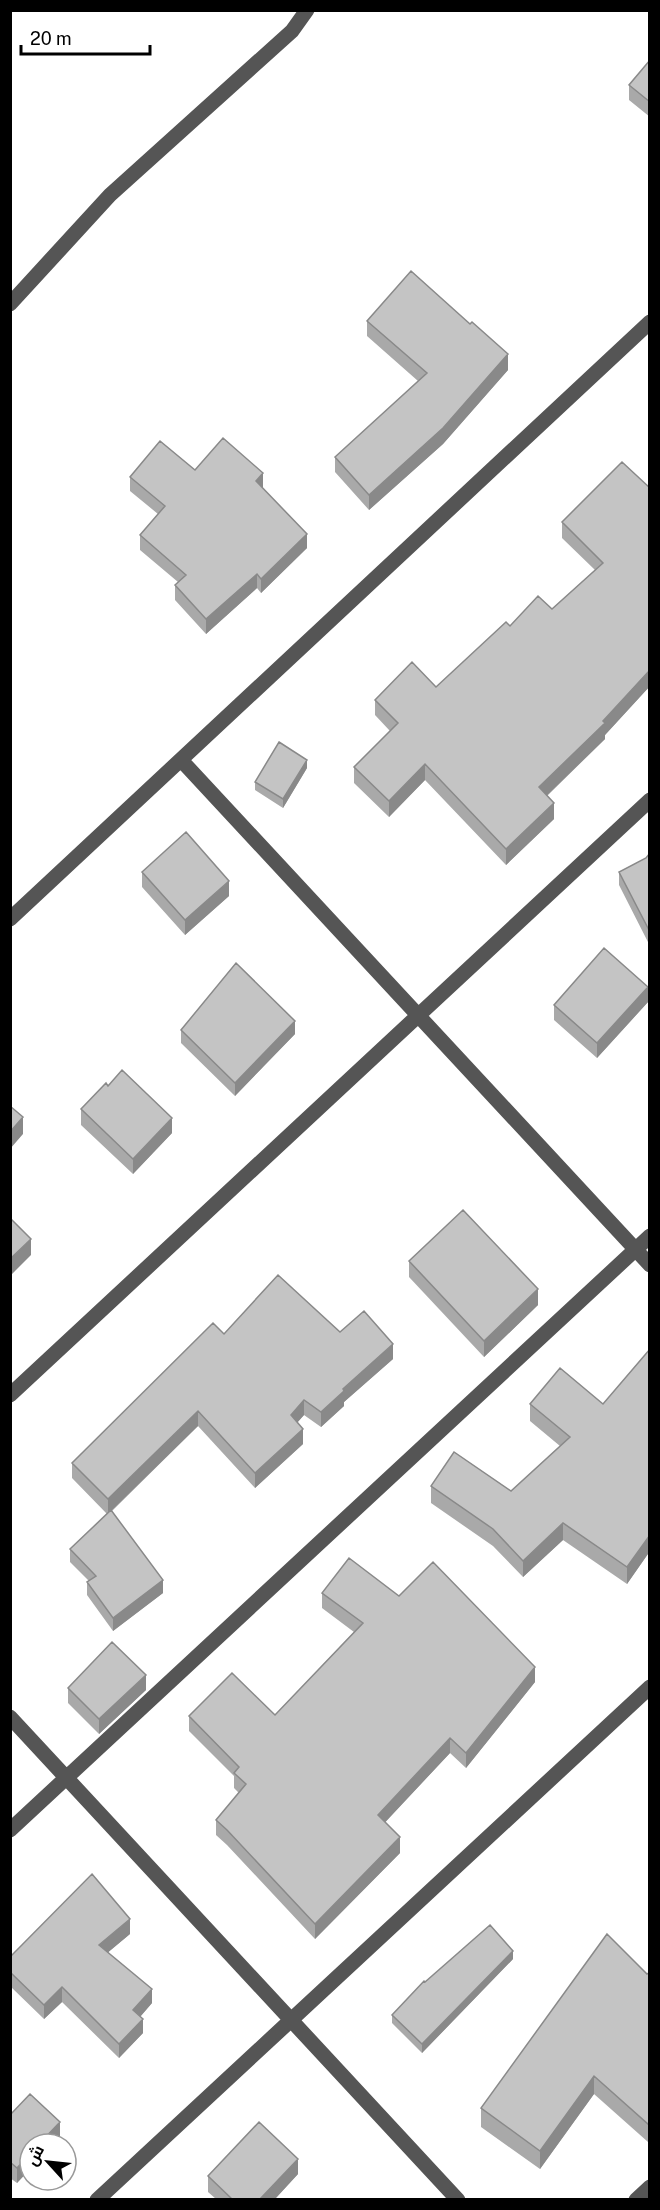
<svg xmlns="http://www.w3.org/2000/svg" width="660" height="2210" font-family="'Public Sans',Cairo,sans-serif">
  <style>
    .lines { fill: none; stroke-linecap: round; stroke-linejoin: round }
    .minor { stroke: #555; stroke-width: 15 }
    .wall { fill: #a9a9a9 }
    .shaded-wall { fill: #898989 }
    .building { fill: #c4c4c4; stroke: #898989; stroke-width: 1.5 }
  </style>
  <rect width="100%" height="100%" fill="#fff"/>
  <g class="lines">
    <path class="minor" d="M 10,304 L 110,195 L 292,31 L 307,10
      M 181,760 L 650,1265
      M 10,919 L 650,322
      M 10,1395 L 650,800
      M 10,1717 L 458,2200
      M 10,1830 L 650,1236
      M 97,2200 L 650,1687
      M 636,2200 L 650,2187"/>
  </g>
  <path class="wall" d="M 650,60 L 650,117 L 629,100 L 629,85 Z
    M 367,321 L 508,370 L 443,444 L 369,510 L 335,472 L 335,457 L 418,381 L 367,336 Z
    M 195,470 L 263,487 L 262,488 L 307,548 L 261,593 L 257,588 L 206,634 L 175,600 L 175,585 L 178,582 L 140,550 L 140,535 L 158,514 L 130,491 L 130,477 Z
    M 650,488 L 650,686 L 605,735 L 605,739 L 547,796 L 554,819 L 506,865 L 425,780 L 389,817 L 354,783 L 354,767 L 390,731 L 375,715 L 375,700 L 436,687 L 510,626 L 552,609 L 595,570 L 562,538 L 562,522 Z
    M 307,768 L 283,808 L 255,790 L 255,782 Z
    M 650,853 L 650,946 L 619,885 L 619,872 L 646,858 Z
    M 142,872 L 229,896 L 185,935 L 142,887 Z
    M 648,1002 L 597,1058 L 554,1020 L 554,1005 Z
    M 181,1030 L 295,1034 L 235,1096 L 181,1043 Z
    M 108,1086 L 172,1133 L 133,1174 L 81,1125 L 81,1109 Z
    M 409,1261 L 538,1305 L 484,1357 L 409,1277 Z
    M 340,1332 L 393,1359 L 344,1402 L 344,1406 L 321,1427 L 304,1415 L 297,1422 L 303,1444 L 255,1488 L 198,1426 L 112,1511 L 163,1593 L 113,1631 L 87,1595 L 87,1582 L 89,1581 L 70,1562 L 70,1549 L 107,1514 L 72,1478 L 72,1463 L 224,1334 Z
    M 650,1349 L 650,1551 L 627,1584 L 563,1540 L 523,1577 L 493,1546 L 431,1503 L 431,1486 L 511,1491 L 560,1446 L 530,1421 L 530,1404 L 603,1404 Z
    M 322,1593 L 399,1596 L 535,1682 L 466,1768 L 450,1753 L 385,1822 L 400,1853 L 315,1939 L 227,1845 L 216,1835 L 216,1820 L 239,1793 L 234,1788 L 234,1776 L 189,1731 L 189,1716 L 275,1715 L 354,1632 L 322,1608 Z
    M 68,1688 L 146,1690 L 99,1734 L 68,1703 Z
    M 130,1934 L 108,1952 L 152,2003 L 140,2017 L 143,2033 L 119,2058 L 62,2002 L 44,2019 L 10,1986 L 10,1957 Z
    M 513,1959 L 422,2053 L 392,2023 L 392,2015 L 425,1982 Z
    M 650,1972 L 648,2142 L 594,2094 L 540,2169 L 481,2127 L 481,2108 Z
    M 10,2115 L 60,2137 L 17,2183 L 10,2178 Z
    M 298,2174 L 275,2199 L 216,2199 L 208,2192 L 208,2176 Z"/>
  <path class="shaded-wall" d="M 508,354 L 508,370 L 443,444 L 369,510 L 369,495 Z
    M 263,473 L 263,487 L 256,496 L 256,481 Z
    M 307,534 L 307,548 L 261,593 L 261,579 Z
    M 257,574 L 257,588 L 206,634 L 206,619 Z
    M 650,670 L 650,686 L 605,735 L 605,739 L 539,803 L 539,787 L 603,721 Z
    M 307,760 L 307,768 L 283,808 L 283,799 Z
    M 425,764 L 425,780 L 389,817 L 389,801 Z
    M 554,803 L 554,819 L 506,865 L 506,849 Z
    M 229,881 L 229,896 L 185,935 L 185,920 Z
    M 648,987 L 648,1002 L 597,1058 L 597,1043 Z
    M 295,1021 L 295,1034 L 235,1096 L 235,1083 Z
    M 23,1117 L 23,1134 L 10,1149 L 10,1132 Z
    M 172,1118 L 172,1133 L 133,1174 L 133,1159 Z
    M 31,1239 L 31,1255 L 10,1276 L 10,1259 Z
    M 538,1289 L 538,1305 L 484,1357 L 484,1341 Z
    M 393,1344 L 393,1359 L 344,1402 L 344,1406 L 321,1427 L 321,1412 L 343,1389 Z
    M 304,1400 L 304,1415 L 291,1430 L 291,1415 Z
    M 198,1411 L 198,1426 L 108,1514 L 108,1499 Z
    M 303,1429 L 303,1444 L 255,1488 L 255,1473 Z
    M 563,1523 L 563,1540 L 523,1577 L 523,1561 Z
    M 650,1535 L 650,1551 L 627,1584 L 627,1567 Z
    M 163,1580 L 163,1593 L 113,1631 L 113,1618 Z
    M 535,1667 L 535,1682 L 466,1768 L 466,1753 Z
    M 146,1675 L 146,1690 L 99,1734 L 99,1719 Z
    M 450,1738 L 450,1753 L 378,1830 L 378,1815 Z
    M 400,1837 L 400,1853 L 315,1939 L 315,1924 Z
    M 130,1919 L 130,1934 L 99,1960 L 99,1945 Z
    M 513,1951 L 513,1959 L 422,2053 L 422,2044 Z
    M 62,1987 L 62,2002 L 44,2019 L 44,2005 Z
    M 152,1989 L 152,2003 L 133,2025 L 133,2010 Z
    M 143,2019 L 143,2033 L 119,2058 L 119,2044 Z
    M 594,2076 L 594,2094 L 540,2169 L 540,2151 Z
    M 650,2121 L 650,2140 L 648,2142 L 648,2124 Z
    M 60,2122 L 60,2137 L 54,2144 L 39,2144 Z
    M 30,2154 L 30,2169 L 17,2183 L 17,2168 Z
    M 298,2159 L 298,2174 L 275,2199 L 260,2199 Z"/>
  <path class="building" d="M 650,60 L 650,102 L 629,85 Z
    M 411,271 L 470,324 L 472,322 L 508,354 L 443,428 L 369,495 L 335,457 L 427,373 L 367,321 Z
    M 223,438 L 263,473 L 256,481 L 307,534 L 261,579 L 257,574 L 206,619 L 175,585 L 186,575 L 140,535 L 165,506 L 130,477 L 160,441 L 195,470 Z
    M 622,462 L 650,488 L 650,670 L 603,721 L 605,723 L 539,787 L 554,803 L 506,849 L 425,764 L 389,801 L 354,767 L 398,723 L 375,700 L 412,662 L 436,687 L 506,622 L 510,626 L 538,596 L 552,609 L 603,563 L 562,522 Z
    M 279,742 L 307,760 L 283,799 L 255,782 Z
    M 186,832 L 229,881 L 185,920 L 142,872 Z
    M 650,853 L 650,932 L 619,872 L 646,858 Z
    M 604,948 L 648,987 L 597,1043 L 554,1005 Z
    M 236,963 L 295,1021 L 235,1083 L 181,1030 Z
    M 122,1070 L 172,1118 L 133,1159 L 81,1109 L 106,1083 L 108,1086 Z
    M 10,1106 L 23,1117 L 10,1132 Z
    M 463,1210 L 538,1289 L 484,1341 L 409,1261 Z
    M 10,1218 L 31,1239 L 10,1259 Z
    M 278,1275 L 340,1332 L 364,1311 L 393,1344 L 343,1389 L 344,1391 L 321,1412 L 304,1400 L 291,1415 L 303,1429 L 255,1473 L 198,1411 L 108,1499 L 72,1463 L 213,1323 L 224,1334 Z
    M 650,1349 L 650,1535 L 627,1567 L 563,1523 L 523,1561 L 493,1529 L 431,1486 L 454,1452 L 511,1491 L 570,1437 L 530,1404 L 560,1368 L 603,1404 Z
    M 111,1510 L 163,1580 L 113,1618 L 87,1582 L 96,1576 L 70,1549 Z
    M 349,1558 L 399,1596 L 433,1562 L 535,1667 L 466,1753 L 450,1738 L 378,1815 L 400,1837 L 315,1924 L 227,1830 L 216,1820 L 246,1784 L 234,1773 L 239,1767 L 189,1716 L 232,1673 L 275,1715 L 363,1623 L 322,1593 Z
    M 112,1642 L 146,1675 L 99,1719 L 68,1688 Z
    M 92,1874 L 130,1919 L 99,1945 L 152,1989 L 133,2010 L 143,2019 L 119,2044 L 62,1987 L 44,2005 L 10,1972 L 10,1957 Z
    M 490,1925 L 513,1951 L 422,2044 L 392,2015 L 424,1981 L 425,1982 Z
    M 607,1934 L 647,1974 L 650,1972 L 650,2121 L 648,2124 L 594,2076 L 540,2151 L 481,2108 Z
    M 30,2094 L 60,2122 L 39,2144 L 30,2144 L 30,2154 L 17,2168 L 10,2162 L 10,2115 Z
    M 259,2122 L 298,2159 L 260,2199 L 232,2199 L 208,2176 Z"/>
  <rect width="660" height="2210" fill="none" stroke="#000000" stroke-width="24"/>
  <g transform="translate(48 2162) rotate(297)"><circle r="28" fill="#ffffff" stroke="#999999" stroke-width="1.5"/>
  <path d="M0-4.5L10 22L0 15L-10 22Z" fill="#000000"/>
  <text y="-9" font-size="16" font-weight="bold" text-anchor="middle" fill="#000000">ش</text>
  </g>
  <path d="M21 45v9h129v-9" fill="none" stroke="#000000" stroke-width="3"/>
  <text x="30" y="45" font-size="18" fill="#000000" stroke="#ffffff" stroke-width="4.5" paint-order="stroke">20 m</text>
</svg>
